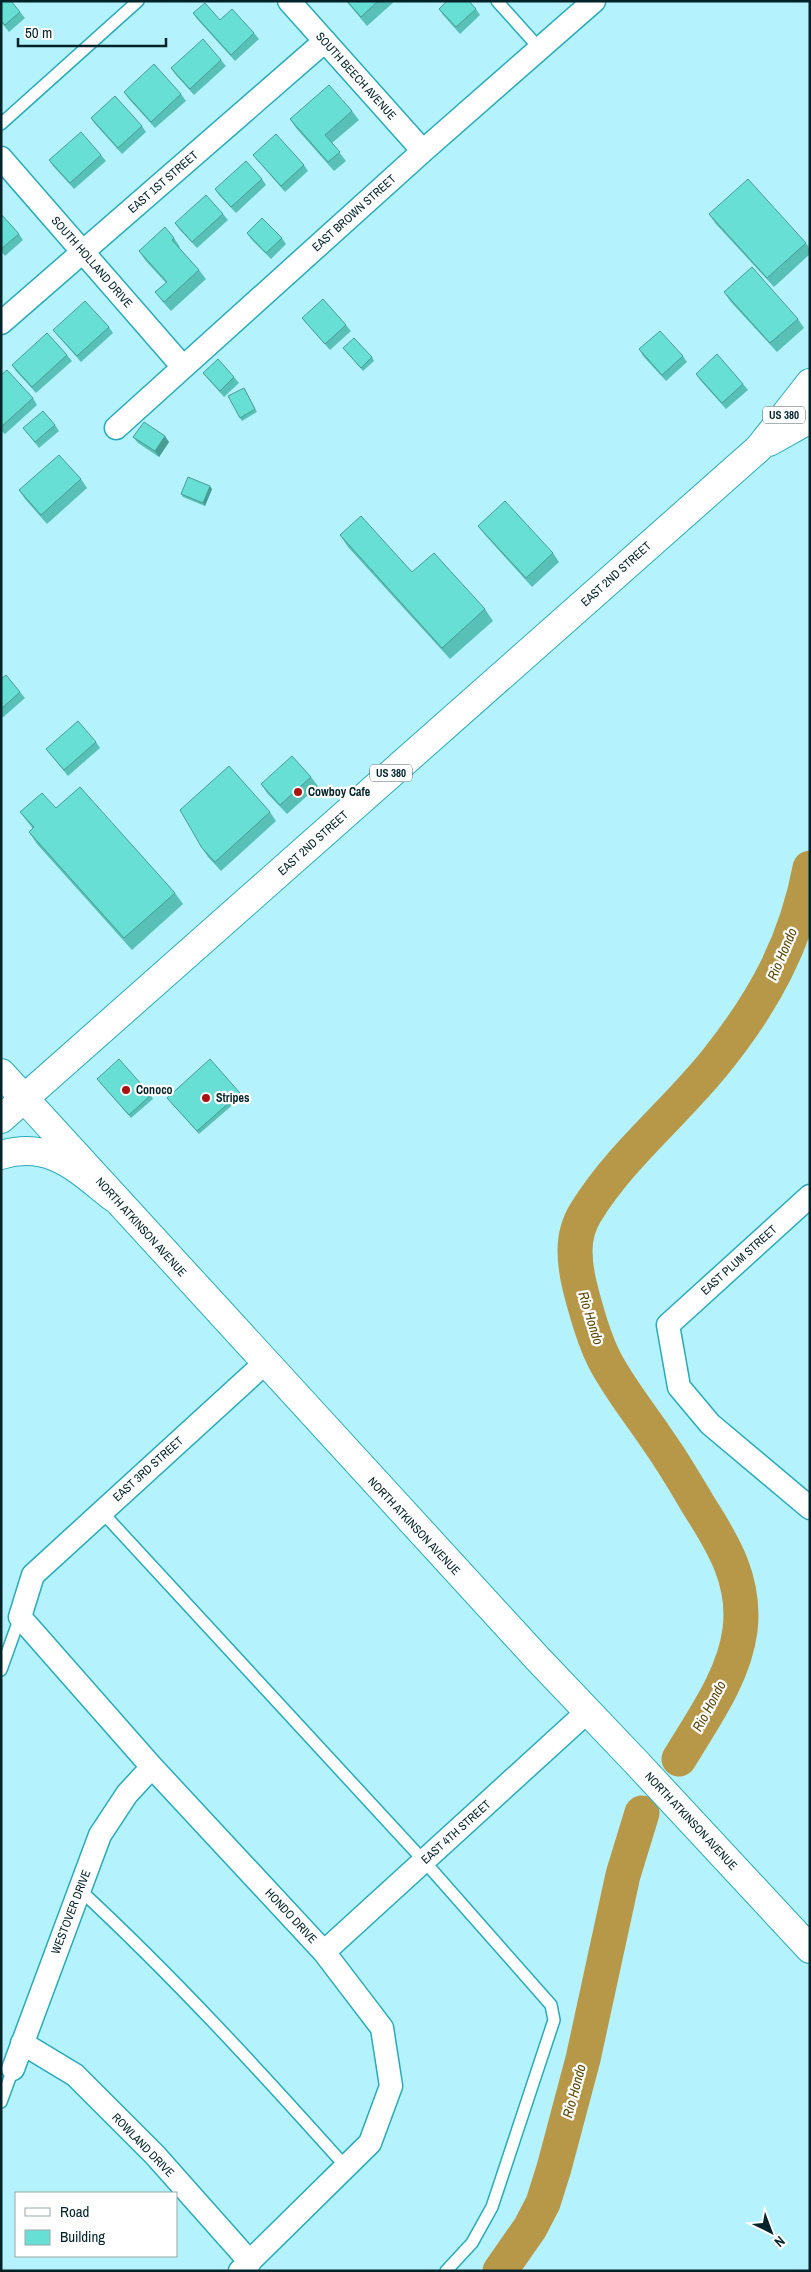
<svg xmlns="http://www.w3.org/2000/svg" width="811" height="2272" font-family="'Archivo Narrow',sans-serif">
  <style>
    .lines { fill: none; stroke-linecap: round; stroke-linejoin: round }
    .river { stroke: #b79848; stroke-width: 35 }
    .service-casing { stroke: #28aaba; stroke-width: 14 }
    .minor-casing { stroke: #28aaba; stroke-width: 25 }
    .secondary-casing { stroke: #28aaba; stroke-width: 30 }
    .primary-casing { stroke: #28aaba; stroke-width: 30 }
    .service { stroke: #fff; stroke-width: 11 }
    .minor { stroke: #fff; stroke-width: 22 }
    .secondary { stroke: #fff; stroke-width: 28 }
    .primary { stroke: #fff; stroke-width: 28 }
    .wall { fill: #59c0b7 }
    .shaded-wall { fill: #499c95 }
    .building { fill: #68dfd5; stroke: #499c95 }
    .poi-dot { fill: #a81412; stroke: #fff; stroke-width: 2 }
    .labels { text-anchor: middle; dominant-baseline: central; stroke-width: 4.5; stroke-linejoin: round; paint-order: stroke }
    .shield { fill: #fff; stroke: #4c6569; stroke-width: 1 }
    .shield-label { font-size: 11px; font-weight: bold; fill: #002329 }
    .street-label { font-size: 12px; fill: #002329; stroke: #fff }
    .poi-label { font-size: 12px; font-weight: bold; fill: #002329; stroke: #fff; text-anchor: start }
    .water-label { font-size: 14px; font-style: italic; fill: #5b4603; stroke: #fff }
  </style>
  <rect width="100%" height="100%" fill="#b4f3fd"/>
  <g class="lines">
    <path class="river" d="M 679,1759 C 703,1719 734,1677 740,1630 C 746,1582 724,1545 699,1506 C 687,1486 675,1465 661,1445 C 642,1416 620,1390 604,1359 C 596,1343 590,1324 585,1306 C 580,1288 575,1270 575,1251 C 575,1238 579,1223 586,1212 C 621,1155 676,1112 717,1060 C 764,1001 796,943 810,868
      M 500,2271 L 530,2228 L 543,2203 L 554,2168 L 583,2059 L 623,1875 L 642,1813"/>
    <defs>
      <path id="service" d="M 497,1 L 540,49
        M 1,124 L 138,1
        M 102,1512 L 424,1861 L 551,2005 L 554,2020 L 492,2207 L 472,2243 L 446,2271
        M 1,1670 L 20,1617
        M 79,1889 C 174,1977 260,2071 346,2167
        M 1,2102 L 13,2069"/>
      <path id="minor" d="M 289,1 L 423,151
        M 1,158 L 183,367
        M 1,323 L 325,41
        M 116,428 L 423,151 L 594,1
        M 810,1196 L 668,1325 L 679,1387 L 710,1424 L 810,1508
        M 324,1952 L 587,1712
        M 22,2043 L 75,2075 L 155,2155 L 250,2262
        M 13,2069 L 100,1835 L 127,1794 L 152,1767
        M 240,2271 L 370,2143 L 391,2086 L 382,2028 L 324,1952 L 152,1767 L 20,1617 L 33,1575 L 265,1363"/>
      <path id="secondary" d="M 1,1073 L 538,1659 L 637,1763 L 810,1949"/>
      <path id="primary" d="M 769,442 L 810,419
        M 1,1119 L 759,448 L 810,383
        M 1,1155 C 51,1140 78,1170 114,1198"/>
    </defs>
    <use href="#service" class="service-casing"/>
    <use href="#minor" class="minor-casing"/>
    <use href="#secondary" class="secondary-casing"/>
    <use href="#primary" class="primary-casing"/>
    <use href="#service" class="service"/>
    <use href="#minor" class="minor"/>
    <use href="#secondary" class="secondary"/>
    <use href="#primary" class="primary"/>
  </g>
  <path class="wall" d="M 1,1 L 20,12 L 25,18 L 9,32 L 1,22 Z
    M 346,1 L 395,1 L 367,26 Z
    M 439,9 L 476,9 L 480,15 L 460,34 L 443,15 Z
    M 193,13 L 220,20 L 254,33 L 259,39 L 235,61 L 197,19 Z
    M 221,60 L 226,66 L 194,95 L 175,74 L 171,68 Z
    M 124,92 L 181,94 L 186,101 L 155,128 L 128,98 Z
    M 352,111 L 359,120 L 332,143 L 346,161 L 334,171 L 296,128 L 290,119 Z
    M 91,118 L 142,126 L 146,132 L 122,154 L 95,124 Z
    M 101,155 L 106,161 L 74,189 L 53,166 L 49,160 Z
    M 253,155 L 304,165 L 308,171 L 285,192 L 258,161 Z
    M 262,179 L 266,185 L 236,213 L 219,195 L 215,189 Z
    M 1,214 L 19,234 L 23,240 L 5,256 L 1,251 Z
    M 223,214 L 228,220 L 197,248 L 179,229 L 175,223 Z
    M 709,214 L 806,243 L 810,249 L 810,254 L 774,287 L 715,223 Z
    M 247,233 L 282,238 L 286,244 L 271,259 L 251,239 Z
    M 174,238 L 180,247 L 179,248 L 199,270 L 206,279 L 171,311 L 162,301 L 155,292 L 166,283 L 145,260 L 139,251 Z
    M 724,292 L 798,319 L 804,328 L 777,352 L 730,301 Z
    M 302,318 L 346,325 L 351,331 L 330,350 L 307,324 Z
    M 109,327 L 113,333 L 81,362 L 58,336 L 53,330 Z
    M 343,348 L 372,357 L 374,361 L 363,371 Z
    M 639,349 L 683,356 L 687,362 L 666,381 L 643,356 Z
    M 67,355 L 72,361 L 36,393 L 16,371 L 12,365 Z
    M 203,373 L 234,377 L 239,383 L 224,397 L 208,379 Z
    M 696,374 L 743,384 L 748,390 L 726,409 L 700,380 Z
    M 1,375 L 33,398 L 37,405 L 5,434 L 1,431 Z
    M 244,388 L 257,412 L 242,421 L 240,418 Z
    M 55,425 L 59,431 L 39,448 L 23,428 Z
    M 133,437 L 169,442 L 159,457 L 138,443 Z
    M 81,479 L 87,488 L 47,524 L 25,499 L 19,490 Z
    M 212,489 L 205,506 L 183,497 L 181,494 Z
    M 478,526 L 553,553 L 559,562 L 532,587 L 485,535 Z
    M 340,535 L 485,609 L 493,621 L 450,659 L 348,547 Z
    M 1,679 L 20,692 L 25,698 L 1,719 Z
    M 96,742 L 100,748 L 68,776 L 46,749 Z
    M 311,777 L 318,786 L 287,814 L 267,793 L 261,784 Z
    M 56,808 L 175,893 L 183,904 L 132,950 L 37,844 L 29,832 L 33,829 L 20,812 Z
    M 270,812 L 276,821 L 221,871 L 208,857 L 202,848 Z
    M 97,1079 L 151,1095 L 153,1099 L 131,1118 Z
    M 240,1093 L 243,1096 L 199,1134 L 167,1098 Z"/>
  <path class="shaded-wall" d="M 165,436 L 169,442 L 159,457 L 155,451 Z
    M 210,486 L 212,489 L 205,506 L 203,503 Z"/>
  <path class="building" d="M 1,1 L 11,1 L 20,12 L 5,25 L 1,21 Z
    M 347,1 L 378,1 L 361,17 Z
    M 447,1 L 469,1 L 476,9 L 456,27 L 439,9 Z
    M 205,3 L 220,20 L 232,9 L 254,33 L 231,55 L 193,13 Z
    M 203,39 L 221,60 L 190,89 L 171,68 Z
    M 154,64 L 181,94 L 151,122 L 124,92 Z
    M 329,85 L 352,111 L 325,135 L 340,152 L 328,162 L 290,119 Z
    M 115,96 L 142,126 L 118,148 L 91,118 Z
    M 81,132 L 101,155 L 70,183 L 49,160 Z
    M 276,134 L 304,165 L 281,186 L 253,155 Z
    M 246,161 L 262,179 L 231,207 L 215,189 Z
    M 748,179 L 806,243 L 767,278 L 709,214 Z
    M 206,195 L 223,214 L 192,242 L 175,223 Z
    M 1,214 L 19,234 L 1,249 Z
    M 262,218 L 282,238 L 266,253 L 247,233 Z
    M 165,227 L 174,238 L 172,240 L 199,270 L 164,302 L 155,292 L 167,282 L 139,251 Z
    M 752,267 L 798,319 L 770,343 L 724,292 Z
    M 323,299 L 346,325 L 325,344 L 302,318 Z
    M 85,301 L 109,327 L 77,356 L 53,330 Z
    M 660,331 L 683,356 L 662,375 L 639,349 Z
    M 47,333 L 67,355 L 32,387 L 12,365 Z
    M 354,338 L 372,357 L 361,368 L 343,348 Z
    M 717,354 L 743,384 L 722,403 L 696,374 Z
    M 218,359 L 234,377 L 220,391 L 203,373 Z
    M 7,370 L 33,398 L 1,427 L 1,375 Z
    M 244,388 L 255,409 L 240,418 L 228,396 Z
    M 43,411 L 55,425 L 35,442 L 23,428 Z
    M 144,422 L 165,436 L 155,451 L 133,437 Z
    M 59,455 L 81,479 L 41,515 L 19,490 Z
    M 188,477 L 210,486 L 203,503 L 181,494 Z
    M 505,501 L 553,553 L 526,578 L 478,526 Z
    M 361,516 L 412,572 L 434,553 L 485,609 L 442,648 L 340,535 Z
    M 6,675 L 20,692 L 1,709 L 1,679 Z
    M 78,721 L 96,742 L 64,770 L 46,749 Z
    M 292,756 L 311,777 L 280,805 L 261,784 Z
    M 229,766 L 270,812 L 215,862 L 202,848 L 180,810 Z
    M 80,787 L 175,893 L 124,938 L 29,832 L 34,827 L 20,812 L 42,793 L 56,808 Z
    M 119,1059 L 151,1095 L 129,1115 L 97,1079 Z
    M 210,1059 L 240,1093 L 197,1131 L 167,1098 Z"/>
  <g class="poi-dot">
    <circle cx="298" cy="792" r="5"/>
    <circle cx="126" cy="1090" r="5"/>
    <circle cx="206" cy="1098" r="5"/>
  </g>
  <g class="labels">
    <g class="shield">
      <rect x="763" y="406.5" width="42" height="17" rx="4"/>
      <rect x="370" y="764.5" width="42" height="17" rx="4"/>
    </g>
    <g class="shield-label">
      <text x="784" y="415">US 380</text>
      <text x="391" y="773">US 380</text>
    </g>
    <g class="street-label">
      <text transform="translate(356 76) rotate(48)">SOUTH BEECH AVENUE</text>
      <text transform="translate(163 182) rotate(-41)">EAST 1ST STREET</text>
      <text transform="translate(354 213) rotate(-42)">EAST BROWN STREET</text>
      <text transform="translate(92 262) rotate(49)">SOUTH HOLLAND DRIVE</text>
      <text transform="translate(616 574) rotate(-42)">EAST 2ND STREET</text>
      <text transform="translate(313 843) rotate(-42)">EAST 2ND STREET</text>
      <text transform="translate(141 1227) rotate(48)">NORTH ATKINSON AVENUE</text>
      <text transform="translate(739 1260) rotate(-42)">EAST PLUM STREET</text>
      <text transform="translate(148 1469) rotate(-42)">EAST 3RD STREET</text>
      <text transform="translate(414 1526) rotate(47)">NORTH ATKINSON AVENUE</text>
      <text transform="translate(691 1821) rotate(47)">NORTH ATKINSON AVENUE</text>
      <text transform="translate(456 1832) rotate(-42)">EAST 4TH STREET</text>
      <text transform="translate(71 1912) rotate(-69)">WESTOVER DRIVE</text>
      <text transform="translate(291 1916) rotate(47)">HONDO DRIVE</text>
      <text transform="translate(143 2145) rotate(46)">ROWLAND DRIVE</text>
    </g>
    <g class="poi-label">
      <text x="308" y="792">Cowboy Cafe</text>
      <text x="136" y="1090">Conoco</text>
      <text x="216" y="1098">Stripes</text>
    </g>
    <g class="water-label">
      <text transform="translate(782 954) rotate(-67)">Rio Hondo</text>
      <text transform="translate(591 1318) rotate(73)">Rio Hondo</text>
      <text transform="translate(709 1706) rotate(-62)">Rio Hondo</text>
      <text transform="translate(574 2091) rotate(-75)">Rio Hondo</text>
    </g>
  </g>
  <rect width="811" height="2272" fill="none" stroke="#002329" stroke-width="5"/>
  <rect x="15" y="2192" width="162" height="65" fill="#ffffff" stroke="#99a7a9"/>
  <rect x="25" y="2208" width="25" height="8" fill="#ffffff" stroke="#99a7a9"/>
  <text x="60" y="2217" font-size="15" fill="#002329">Road</text>
  <rect x="25" y="2230" width="25" height="15" fill="#68dfd5" stroke="#99a7a9"/>
  <text x="60" y="2242" font-size="15" fill="#002329">Building</text>
  <g transform="translate(771 2232) rotate(138)" stroke="#ffffff" stroke-width="4" paint-order="stroke">
  <path d="M0-4L9 19L0 12L-9 19Z" fill="#002329"/>
  <text y="-8" font-size="14" font-weight="bold" text-anchor="middle" fill="#002329">N</text>
  </g>
  <path d="M18 38v8h148v-8" fill="none" stroke="#002329" stroke-width="2.5"/>
  <text x="25" y="38" font-size="15" fill="#002329" stroke="#ffffff" stroke-width="4" paint-order="stroke">50 m</text>
</svg>
